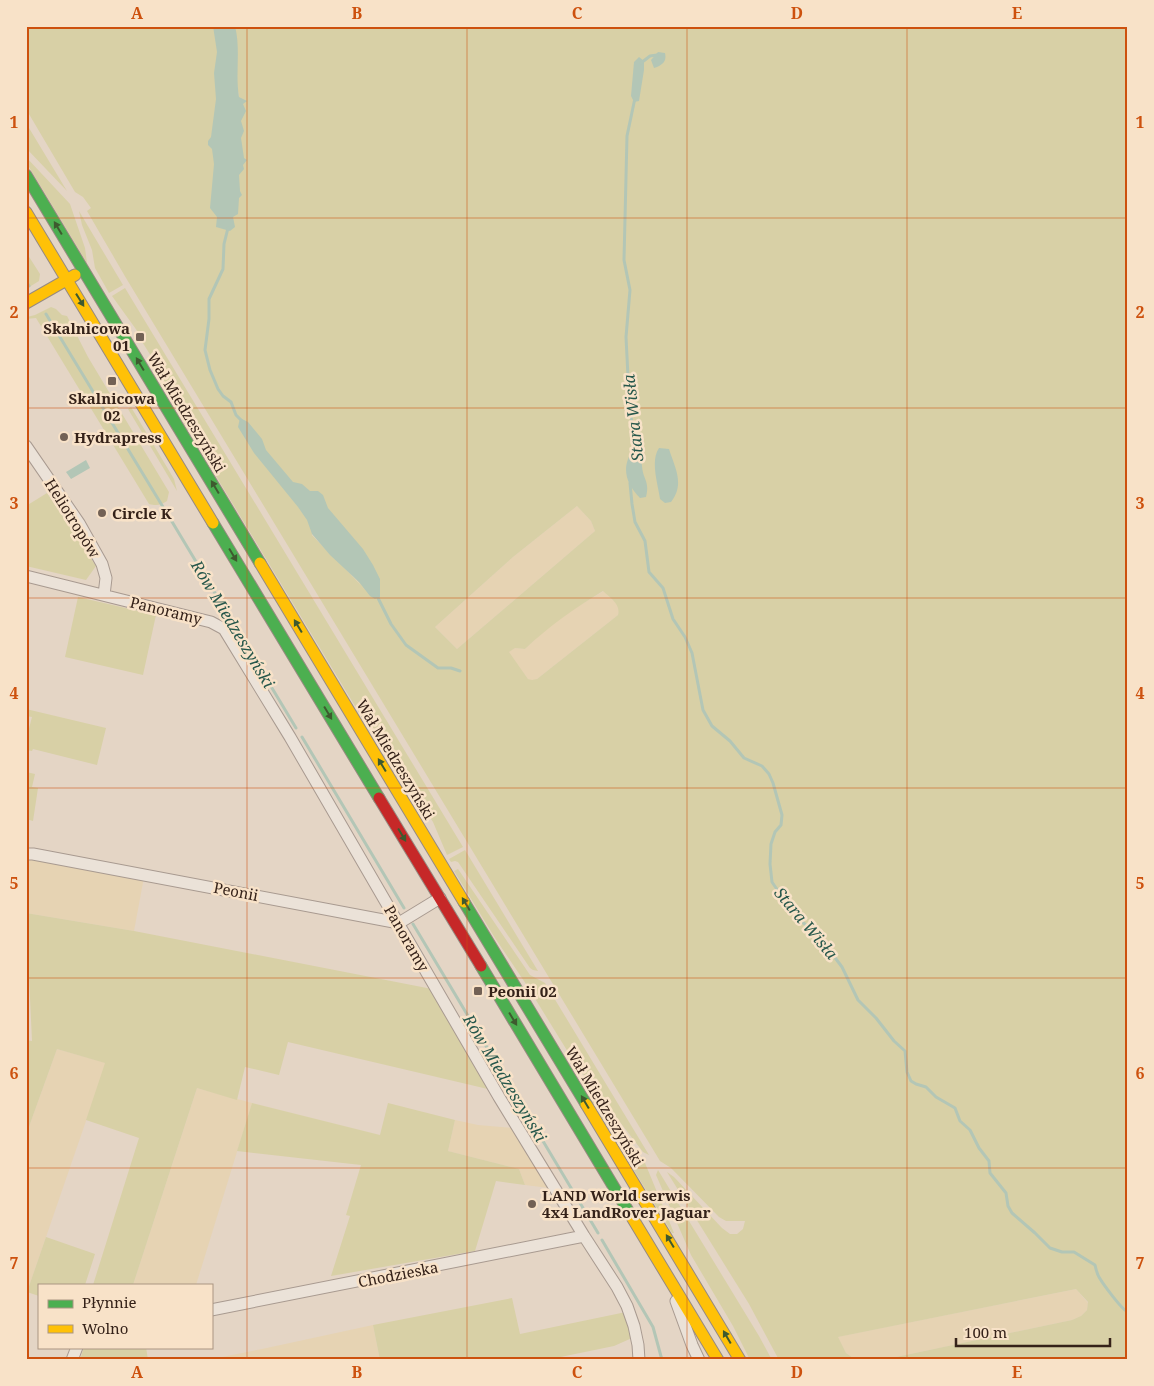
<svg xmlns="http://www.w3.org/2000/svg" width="1154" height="1386" font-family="'Noto Serif',serif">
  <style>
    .farmland { fill: #e6d3b3 }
    .green { fill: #d8d0a6; fill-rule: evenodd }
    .water { fill: #b3c6b6 }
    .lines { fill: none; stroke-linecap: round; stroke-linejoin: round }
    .stream { stroke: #b3c6b6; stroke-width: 3 }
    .street-casing { stroke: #a89a90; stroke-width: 13 }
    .fast-casing { stroke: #978a80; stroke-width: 13 }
    .slow-casing { stroke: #978a80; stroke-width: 13 }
    .jam-casing { stroke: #978a80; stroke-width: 13 }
    .street { stroke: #ebe2d8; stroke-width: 11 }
    .fast { stroke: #4caf50; stroke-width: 11 }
    .slow { stroke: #ffc107; stroke-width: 11 }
    .jam { stroke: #c62828; stroke-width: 11 }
    .oneway { fill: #3e5a2f }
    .grid { fill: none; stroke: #cd510e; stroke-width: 1; stroke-opacity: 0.55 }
    .poi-dot { fill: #726155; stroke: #f8e2c8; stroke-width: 2 }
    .labels { text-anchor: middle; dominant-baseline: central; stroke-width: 5; stroke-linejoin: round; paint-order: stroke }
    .poi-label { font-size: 15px; font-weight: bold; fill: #352219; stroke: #f8e2c8; text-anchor: start }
    .street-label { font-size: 15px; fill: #352219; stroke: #f8e2c8 }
    .water-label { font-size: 16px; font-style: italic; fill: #26574b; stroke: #f8e2c8 }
    .neatline { fill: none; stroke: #cd510e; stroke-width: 2 }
    .grid-label { font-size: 16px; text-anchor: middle; font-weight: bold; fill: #cd510e }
  </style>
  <rect width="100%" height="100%" fill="#e4d5c5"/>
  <path class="farmland" d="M 577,506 L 591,521 L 595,531 L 457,649 L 435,627 L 513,557 Z
    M 604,591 L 617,604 L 619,611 L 618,615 L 537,679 L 532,681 L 528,679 L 508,652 L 515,648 L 525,649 L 546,629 L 575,608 Z
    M 33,857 L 144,877 L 134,931 L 26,913 L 26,860 Z
    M 57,1049 L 106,1063 L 26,1295 L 26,1135 Z
    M 197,1088 L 252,1103 L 196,1285 L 133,1285 Z
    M 455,1120 L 478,1125 L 513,1128 L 549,1188 L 525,1185 L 519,1169 L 448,1151 Z
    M 1076,1289 L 1088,1303 L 1087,1310 L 1081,1316 L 1072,1320 L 882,1360 L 856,1360 L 846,1353 L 837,1337 Z
    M 373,1325 L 380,1360 L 207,1360 L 262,1349 Z"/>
  <path class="green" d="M 26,26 L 217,26 L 220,37 L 215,148 L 236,188 L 239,97 L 227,26 L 1128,26 L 1128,1360 L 882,1360 L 1072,1320 L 1081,1316 L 1087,1310 L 1088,1302 L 1076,1289 L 838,1337 L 846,1353 L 856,1360 L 779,1360 L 749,1304 L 667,1172 L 674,1177 L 722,1228 L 730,1234 L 737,1234 L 743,1229 L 745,1221 L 726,1221 L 719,1217 L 671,1168 L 660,1161 L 126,278 L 87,211 L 91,208 L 83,197 L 75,192 L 26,109 ZM 577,506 L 591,521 L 595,531 L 457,649 L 435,627 L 513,557 ZM 313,524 L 367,593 C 351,572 330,555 312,535 ZM 603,591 C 610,598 621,604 618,615 L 537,679 L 532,680 L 528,679 L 509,652 L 515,648 L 525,649 C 549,626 575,608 603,591 Z
    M 26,123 L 67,191 L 26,148 Z
    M 26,157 L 70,204 L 85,248 L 87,263 L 26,162 Z
    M 79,211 L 123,285 L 109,293 L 95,268 L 92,250 L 82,225 Z
    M 26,252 L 40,274 L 39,281 L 26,289 Z
    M 125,288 L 463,847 L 447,855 L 433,822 L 417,797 L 419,795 L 414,786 L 411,787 L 399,767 L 396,768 L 381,749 L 179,415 L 162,379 L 164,377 L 141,340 L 143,339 L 112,296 Z
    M 51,307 L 56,309 L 62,315 L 67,316 L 88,357 L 169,492 L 167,501 C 161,505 157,506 149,504 L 36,318 L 26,319 L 27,317 L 35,315 Z
    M 131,407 L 174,479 L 177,491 L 128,409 Z
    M 47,493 L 96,566 L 86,580 L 26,566 L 26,506 Z
    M 78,597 L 156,615 L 143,675 L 65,657 Z
    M 26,709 L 106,728 L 97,765 L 33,749 L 32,751 L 26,750 L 26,740 L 32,717 L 26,716 Z
    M 26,772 L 35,774 L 32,787 L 38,788 L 33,821 L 26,819 Z
    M 465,850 L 538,971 L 533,970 L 530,968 L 458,862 L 455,861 L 451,862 L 449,859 Z
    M 458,869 L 530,975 L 545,983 L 649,1155 L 643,1152 L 576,1065 L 526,984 L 495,938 L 454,871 Z
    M 26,913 L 134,931 L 432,989 L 492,1090 L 288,1042 L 279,1075 L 245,1067 L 237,1100 L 197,1088 L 133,1285 L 93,1285 L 139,1138 L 86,1120 L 105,1063 L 57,1049 L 26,1135 L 26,1040 L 32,1041 Z
    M 588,1090 L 645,1163 L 674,1233 L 672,1233 L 586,1091 Z
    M 252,1103 L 380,1135 L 388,1103 L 455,1120 L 448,1151 L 519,1169 L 525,1185 L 496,1181 L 475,1251 L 331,1276 L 350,1216 L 346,1215 L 361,1165 L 237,1151 Z
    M 658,1170 L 759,1336 L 772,1360 L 750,1360 L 733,1326 L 691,1255 L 656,1175 Z
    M 46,1237 L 95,1254 L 85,1285 L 39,1285 L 39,1296 L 27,1292 Z
    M 512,1298 L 520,1334 L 626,1312 L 632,1338 L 614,1346 L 546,1360 L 380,1360 L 373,1325 Z
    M 84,1347 L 146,1347 L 148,1360 L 80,1360 Z"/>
  <path class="water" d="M 213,26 L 235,26 C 241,50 235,73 239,97 L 247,101 L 243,104 L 246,111 L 241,121 L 244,131 L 241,138 L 244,158 L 247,160 L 243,165 L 244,169 L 239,175 L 240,191 L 242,195 L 239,198 L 238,214 L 233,217 L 235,227 L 230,231 L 216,227 L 217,217 L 210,208 L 214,164 L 212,149 L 208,145 L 208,141 L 211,137 L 216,99 L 214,73 L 217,52 Z
    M 658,52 L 665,53 C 667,62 662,65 654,68 L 651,60 Z
    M 639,57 L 644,61 L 644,70 L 639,101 L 634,102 L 631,96 L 634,62 Z
    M 240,418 L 248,422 L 262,439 L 266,450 L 293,482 L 302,484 L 310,491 L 318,491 L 323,495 L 328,508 L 363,549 L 373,565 L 380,579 L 380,597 L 375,599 L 370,596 L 359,582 L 330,555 L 312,534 L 307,520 L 298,507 L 254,453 L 238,427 Z
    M 635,447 L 640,450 C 641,456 641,460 642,466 C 643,480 650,481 646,497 L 640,498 C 624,482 621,465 635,447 Z
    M 659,448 L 669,449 C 675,468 685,484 671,502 L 665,503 L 660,499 C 658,484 650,461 659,448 Z
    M 86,460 L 90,468 L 71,479 L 66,472 Z"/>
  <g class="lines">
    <path class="stream" d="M 641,63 L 650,56 L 657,55
      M 635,98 L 627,136 L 624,260 L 630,290 L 626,337 L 629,396 L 632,425 L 638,452
      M 228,228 L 224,244 L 223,269 L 209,299 L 209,319 L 205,350 L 210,370 L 218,389 L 223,396 L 231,402 L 236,415 L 242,421
      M 26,281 L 29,286
      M 46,314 L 163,507
      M 630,483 L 632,504 L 635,522 L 645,541 L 649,572 L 663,588 L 673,619 L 685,637 L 692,653 L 703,710 L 712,726 L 730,741 L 744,758 L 762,766 L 769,774 L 773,783 L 782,815 L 781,825 L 775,832 L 771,844 L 770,864 L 772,882 L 795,916 L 818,935 L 842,967 L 858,1000 L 876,1018 L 894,1041 L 905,1051 L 907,1072 L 911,1081 L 916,1084 L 926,1087 L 936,1097 L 955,1108 L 960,1121 L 970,1130 L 979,1148 L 989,1161 L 990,1173 L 1006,1193 L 1008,1206 L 1012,1213 L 1035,1233 L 1050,1248 L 1062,1252 L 1074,1252 L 1095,1265 C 1096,1269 1097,1274 1099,1277 C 1103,1284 1122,1310 1128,1312
      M 171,520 L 296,728
      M 376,594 L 391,624 L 406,645 L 438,668 L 451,668 L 460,671
      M 302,737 L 404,908
      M 413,924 L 598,1233
      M 602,1240 L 653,1327 L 662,1360"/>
    <defs>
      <path id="street" d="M 26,446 L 79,523 L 102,564 L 106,578 L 104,595
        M 26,576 L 211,622 L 224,629 L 290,737 L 499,1097 L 584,1236 L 617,1287 L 627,1306 L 634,1326 L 638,1345 L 639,1360
        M 26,854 L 33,854 L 399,923 L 440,898
        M 676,1301 L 692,1345 L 699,1360
        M 211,1310 L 584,1236
        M 72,1360 L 77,1347"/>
      <path id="fast" d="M 26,175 L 260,563
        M 213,523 L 379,798
        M 464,902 L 586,1104
        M 481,966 L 630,1214"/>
      <path id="slow" d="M 26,212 L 213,523
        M 26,303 L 75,275
        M 260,563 L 464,902
        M 586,1104 L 740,1360
        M 630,1214 L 718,1360"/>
      <path id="jam" d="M 379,798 L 481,966"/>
    </defs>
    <use href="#street" class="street-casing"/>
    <use href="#fast" class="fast-casing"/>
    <use href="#slow" class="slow-casing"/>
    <use href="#jam" class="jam-casing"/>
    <use href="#street" class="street"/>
    <use href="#fast" class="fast"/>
    <use href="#slow" class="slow"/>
    <use href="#jam" class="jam"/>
  </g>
  <defs><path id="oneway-solid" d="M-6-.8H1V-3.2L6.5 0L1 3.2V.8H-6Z" transform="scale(1.25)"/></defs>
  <g class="oneway">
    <use href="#oneway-solid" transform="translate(58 228) rotate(-121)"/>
    <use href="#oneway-solid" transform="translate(80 300) rotate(58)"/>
    <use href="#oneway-solid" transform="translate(140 364) rotate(-121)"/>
    <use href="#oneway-solid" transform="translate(215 487) rotate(-121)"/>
    <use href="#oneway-solid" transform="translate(233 555) rotate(59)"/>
    <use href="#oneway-solid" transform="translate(298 626) rotate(-121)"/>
    <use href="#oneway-solid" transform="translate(328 713) rotate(59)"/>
    <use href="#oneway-solid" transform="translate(382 765) rotate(-121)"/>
    <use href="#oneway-solid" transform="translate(402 835) rotate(59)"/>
    <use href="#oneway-solid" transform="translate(466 904) rotate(-121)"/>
    <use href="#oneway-solid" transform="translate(513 1019) rotate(59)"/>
    <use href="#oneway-solid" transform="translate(585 1102) rotate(-121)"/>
    <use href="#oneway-solid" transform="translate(670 1241) rotate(-121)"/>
    <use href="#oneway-solid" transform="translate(727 1337) rotate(-120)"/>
  </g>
  <path class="grid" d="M 247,26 L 247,1360M 467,26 L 467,1360M 687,26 L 687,1360M 907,26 L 907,1360M 26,218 L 1128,218M 26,408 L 1128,408M 26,598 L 1128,598M 26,788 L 1128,788M 26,978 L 1128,978M 26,1168 L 1128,1168"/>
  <g class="poi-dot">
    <rect x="135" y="332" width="10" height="10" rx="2.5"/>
    <rect x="107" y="376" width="10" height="10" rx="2.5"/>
    <circle cx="64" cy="437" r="5"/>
    <circle cx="102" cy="513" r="5"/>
    <rect x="473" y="986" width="10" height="10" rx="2.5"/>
    <circle cx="532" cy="1204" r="5"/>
  </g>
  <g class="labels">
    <g class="poi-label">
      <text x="130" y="328" text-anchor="end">Skalnicowa<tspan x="130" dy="17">01</tspan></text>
      <text x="112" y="398" text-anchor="middle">Skalnicowa<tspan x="112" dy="17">02</tspan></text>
      <text x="74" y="437">Hydrapress</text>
      <text x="112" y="513">Circle K</text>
      <text x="488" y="991">Peonii 02</text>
      <text x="542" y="1195">LAND World serwis<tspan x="542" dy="17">4x4 LandRover Jaguar</tspan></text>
    </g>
    <g class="street-label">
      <text transform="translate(187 412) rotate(59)">Wał Miedzeszyński</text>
      <text transform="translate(73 518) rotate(58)">Heliotropów</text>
      <text transform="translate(166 610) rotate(14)">Panoramy</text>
      <text transform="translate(396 759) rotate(59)">Wał Miedzeszyński</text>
      <text transform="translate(236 891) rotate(11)">Peonii</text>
      <text transform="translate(407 938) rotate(60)">Panoramy</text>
      <text transform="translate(605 1106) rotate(59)">Wał Miedzeszyński</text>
      <text transform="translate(398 1274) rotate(-11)">Chodzieska</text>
    </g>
    <g class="water-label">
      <text transform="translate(633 418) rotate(-96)">Stara Wisła</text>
      <text transform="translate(233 624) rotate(59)">Rów Miedzeszyński</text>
      <text transform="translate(806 923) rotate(50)">Stara Wisła</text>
      <text transform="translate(505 1078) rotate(59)">Rów Miedzeszyński</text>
    </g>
  </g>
  <rect width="1154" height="1386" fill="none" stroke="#f8e2c8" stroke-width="55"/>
  <rect x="38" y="1284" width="175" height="65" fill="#f8e2c8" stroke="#aa9582"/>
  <rect x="48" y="1300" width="25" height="8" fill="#4caf50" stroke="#aa9582"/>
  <text x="82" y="1308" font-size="15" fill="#352219">Płynnie</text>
  <rect x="48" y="1325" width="25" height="8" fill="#ffc107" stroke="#aa9582"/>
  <text x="82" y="1334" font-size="15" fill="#352219">Wolno</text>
  <path d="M956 1338v8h154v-8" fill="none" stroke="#352219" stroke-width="2.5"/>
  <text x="964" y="1338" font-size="15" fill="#352219" stroke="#f8e2c8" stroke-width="4" paint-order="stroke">100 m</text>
  <rect x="28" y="28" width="1098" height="1330" class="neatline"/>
  <g class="grid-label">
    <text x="137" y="19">A</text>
    <text x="357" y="19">B</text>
    <text x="577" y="19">C</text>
    <text x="797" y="19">D</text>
    <text x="1017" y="19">E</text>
    <text x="14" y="128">1</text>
    <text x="1140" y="128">1</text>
    <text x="14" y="318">2</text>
    <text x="1140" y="318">2</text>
    <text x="14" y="509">3</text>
    <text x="1140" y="509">3</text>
    <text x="14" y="699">4</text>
    <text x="1140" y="699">4</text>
    <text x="14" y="889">5</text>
    <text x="1140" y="889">5</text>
    <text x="14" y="1079">6</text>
    <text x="1140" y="1079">6</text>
    <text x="14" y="1269">7</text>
    <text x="1140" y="1269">7</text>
    <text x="137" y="1378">A</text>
    <text x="357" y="1378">B</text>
    <text x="577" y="1378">C</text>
    <text x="797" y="1378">D</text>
    <text x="1017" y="1378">E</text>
  </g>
</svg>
